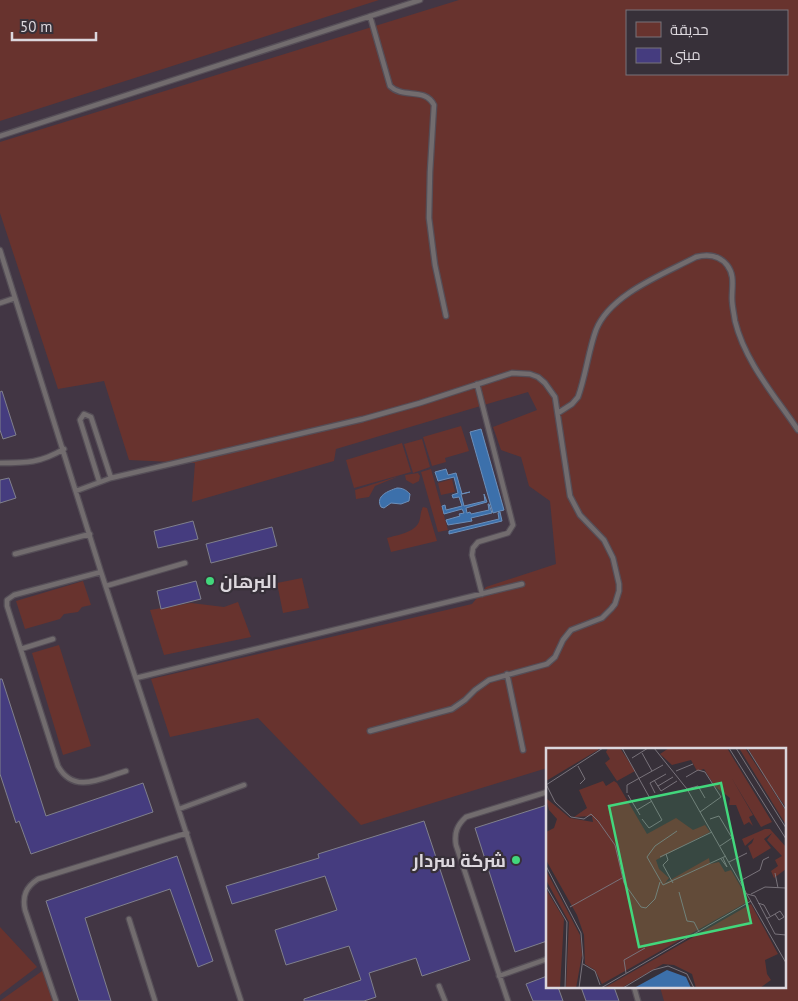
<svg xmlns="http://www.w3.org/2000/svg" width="798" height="1001" font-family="'PT Sans',Cairo,sans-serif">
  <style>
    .built { fill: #423644; fill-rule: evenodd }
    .green { fill: #68332e; fill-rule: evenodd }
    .water { fill: #3c70ab; stroke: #6c8fba }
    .building { fill: #453c7f; stroke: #80808c }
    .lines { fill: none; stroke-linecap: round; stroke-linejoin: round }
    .service-casing { stroke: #554e57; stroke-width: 7 }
    .service { stroke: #726c6e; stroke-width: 4.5 }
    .poi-dot { fill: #42d77c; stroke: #373039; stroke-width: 2 }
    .labels { text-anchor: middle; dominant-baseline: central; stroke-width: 4.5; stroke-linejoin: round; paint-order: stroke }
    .poi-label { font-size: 18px; font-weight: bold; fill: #dcd7dd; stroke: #373039; text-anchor: start }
    .inset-road { fill: none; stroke: #79737b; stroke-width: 1 }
    .view { fill: #42d77c; fill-opacity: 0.15; stroke: #42d77c; stroke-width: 2.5 }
    .inset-edge { fill: none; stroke: #dcd7dd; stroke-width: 2.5 }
  </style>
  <rect width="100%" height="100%" fill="#373039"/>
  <path class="built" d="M 0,0 L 798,0 L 798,1001 L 0,1001 ZM 627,11 L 787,11 L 787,74 L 627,74 ZM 547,750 L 784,750 L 784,987 L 547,987 Z"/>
  <path class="green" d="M 0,0 L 379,0 L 0,121 Z
    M 459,0 L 798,0 L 798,1001 L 664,1001 L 660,987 L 784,987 L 784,750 L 547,750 L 547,768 L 361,825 L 258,718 L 170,737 L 151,679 L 472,604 L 486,587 L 556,564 L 550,501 L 529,486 L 521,457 L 501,450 L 493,427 L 537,410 L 528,392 L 336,449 L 334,461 L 192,502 L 195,463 L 129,460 L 104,381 L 58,389 L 0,213 L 0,142 ZM 627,11 L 787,11 L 787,74 L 627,74 Z
    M 461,426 L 469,451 L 445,458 L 446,462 L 432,466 L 423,437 Z
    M 422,439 L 430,467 L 413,473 L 404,444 Z
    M 402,443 L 411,472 L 354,488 L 346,460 Z
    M 431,469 L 448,530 L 438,532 L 421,472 Z
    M 418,473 L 420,476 L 419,481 L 413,484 L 406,480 L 405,475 Z
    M 399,476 L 375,486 L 369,497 L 356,499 L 355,490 Z
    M 452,479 L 455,492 L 441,495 L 438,483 Z
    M 423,507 L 427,508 L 437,541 L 391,552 L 387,538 C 397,535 414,533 419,522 C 421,517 420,512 423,507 Z
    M 302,578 L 309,608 L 283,613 L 277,583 Z
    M 83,581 L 91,605 L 82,607 L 78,612 L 64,614 L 60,619 L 25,629 L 16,601 Z
    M 238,602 L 251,637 L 164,655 L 150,610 L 191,603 L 224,607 Z
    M 59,645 L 91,746 L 63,755 L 32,653 Z
    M 0,927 L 37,967 L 0,995 Z
    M 45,969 L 56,1001 L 0,1001 Z"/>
  <path class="water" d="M 481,429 L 504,510 L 493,513 L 470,432 Z
    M 446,469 L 448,475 L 456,473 L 462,494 L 470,492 L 461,494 L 464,506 L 485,501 L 484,494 L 487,502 L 466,508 L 467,513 L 470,512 L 471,514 L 489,510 L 488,504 L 489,504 L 492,513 L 471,518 L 472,521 L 448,525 L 446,520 L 460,516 L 459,514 L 464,513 L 462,509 L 444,514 L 442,506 L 445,505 L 446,510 L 462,506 L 459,497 L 453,498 L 452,495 L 458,493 L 454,477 L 438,481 L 435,472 Z
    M 397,488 C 403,488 406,490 410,494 L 409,501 L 401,504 L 391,503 L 384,508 L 381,507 C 375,496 388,491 397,488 Z
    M 500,512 L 502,521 L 449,534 L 449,531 L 499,519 L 498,513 Z"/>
  <path class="building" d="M 2,391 L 16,435 L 3,439 L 0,430 L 0,392 Z
    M 9,478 L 16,498 L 0,503 L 0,480 Z
    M 193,521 L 198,539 L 158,548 L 154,531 Z
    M 272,527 L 277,546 L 211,563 L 206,544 Z
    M 196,581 L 201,599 L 161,609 L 157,591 Z
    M 0,679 L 2,679 L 46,816 L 143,783 L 153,812 L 31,854 L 19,821 L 16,823 L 0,774 Z
    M 547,805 L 547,941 L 515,952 L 475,828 Z
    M 424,821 L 470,960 L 422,976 L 416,958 L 369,973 L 376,997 L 364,1001 L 304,1001 L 304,999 L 361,980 L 349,946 L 286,965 L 275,930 L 337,910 L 325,876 L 232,904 L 226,886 L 319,858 L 318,854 Z
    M 177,856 L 213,961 L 198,967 L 170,889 L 85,918 L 111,1001 L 79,1001 L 46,901 Z
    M 547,976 L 547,987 L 558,987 L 563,1001 L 533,1001 L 526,984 Z
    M 581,987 L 614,987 L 619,1001 L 586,1001 Z"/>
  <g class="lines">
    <defs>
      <path id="service" d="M 370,16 L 390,86 C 403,99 425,87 434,105 L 430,172 L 429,218 L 435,265 L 446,316
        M 0,136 L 420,0
        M 0,250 L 101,572 L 241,1001
        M 0,303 L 15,298
        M 477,384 L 513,525 L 508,533 L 478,542 L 473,548 L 472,555 L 482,594
        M 558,413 L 572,404 L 578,397 C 586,375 588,352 596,330 C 610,294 664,274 696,257 C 708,254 719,255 727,265 C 735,275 732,286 732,298 C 732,306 734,313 735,321 C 745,362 775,396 798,430
        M 0,463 C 27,463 40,463 64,449
        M 99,481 L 80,420 L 84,414 L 91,417 L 111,478
        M 76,491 L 111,478 L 363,419 L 420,403 L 512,373 L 530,374 L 538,377 L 545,383 L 555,397 L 570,496 L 580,515 L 604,540 L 613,558 L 619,584 L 619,591 L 615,604 L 611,609 L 602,618 L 571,630 L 563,640 L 555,657 L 547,664 L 489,680 L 475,690 L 465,700 L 452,709 L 370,731
        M 15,554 L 90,534
        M 101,572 L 14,595 L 7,600 L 7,606 L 58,766 C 74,795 102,778 126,771
        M 106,586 L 185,563
        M 21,649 L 53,639
        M 507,674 L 523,750
        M 136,678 L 522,584
        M 179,809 L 244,785
        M 129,919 L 155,1001
        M 499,976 L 547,959
        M 439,986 L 445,1001
        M 634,987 L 638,1001
        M 56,1001 L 25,910 C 22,896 26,887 38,879 L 187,833
        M 508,1001 L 456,845 C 454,833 457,825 466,817 L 547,792"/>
    </defs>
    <use href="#service" class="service-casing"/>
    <use href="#service" class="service"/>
  </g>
  <g class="poi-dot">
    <circle cx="210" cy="581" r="5"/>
    <circle cx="516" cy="860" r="5"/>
  </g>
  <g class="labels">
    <g class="poi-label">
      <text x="220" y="581">البرهان</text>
      <text x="506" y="860" text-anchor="end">شركة سردار</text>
    </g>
  </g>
  <g transform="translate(546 748)">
    <rect width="240" height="240" fill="#373039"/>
    <path d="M 0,0 L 52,0 L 52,2 L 0,33 ZM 62,0 L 74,0 L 89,23 L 71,33 L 59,15 L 64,11 L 60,4 ZM 123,0 L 181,0 L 226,74 L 215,79 L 185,29 L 207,67 L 203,69 L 207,78 L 203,74 L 198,77 L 190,57 L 183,57 L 184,50 L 171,40 L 175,35 L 170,40 L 158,21 L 151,23 L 145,12 L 126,17 L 114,6 ZM 193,0 L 199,0 L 240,63 L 240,77 ZM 202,0 L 240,0 L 240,59 L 223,37 ZM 57,33 L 60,38 L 68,33 L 71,35 L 101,86 L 130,70 L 147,82 L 159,77 L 164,84 L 110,112 L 113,121 L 123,130 L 119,135 L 163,110 L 164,116 L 173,114 L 179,124 L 185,122 L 203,153 L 56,236 L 49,222 L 39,216 L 38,187 L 31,167 L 0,112 L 0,84 L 8,80 L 11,71 L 3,62 L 0,50 L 24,70 L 47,74 L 46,68 L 28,69 L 41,60 L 33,42 ZM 219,81 L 224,81 L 240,99 L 240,121 L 228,130 L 225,123 L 232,118 L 229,112 L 236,108 L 221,92 L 226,85 L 218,91 L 225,100 L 207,111 L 202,98 L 206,95 L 208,90 L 199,98 L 196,91 ZM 0,122 L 34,187 L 36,207 L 30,240 L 20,240 L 23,174 L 0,132 ZM 0,141 L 18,171 L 14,240 L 0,240 ZM 205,156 L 232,206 L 219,212 L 221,226 L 225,232 L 214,240 L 150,240 L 146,226 L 128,217 L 117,216 L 75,240 L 58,240 Z" fill="#68332e"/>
    <path d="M 121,222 L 140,229 L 145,240 L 88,240 Z" fill="#3c70ab"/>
    <path class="inset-road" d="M 76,0 L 116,72 L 103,80 L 96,71M 108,0 L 141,41 L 240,215M 183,0 L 240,91M 190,0 L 240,80M 201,0 L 240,62M 96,5 L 106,23M 86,10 L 102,0M 32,18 L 39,31 L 34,36M 130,23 L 147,16M 140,29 L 152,22 L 159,24 L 175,49 L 154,64M 108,32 L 115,43 L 131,33M 0,36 L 9,54 L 25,69 L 38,71 L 45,66 L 52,73 L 69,97 L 78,135 L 95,159 L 100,160 L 109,151 L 114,134M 0,37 L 57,0M 112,38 L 127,29M 141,41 L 152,38 L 159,50M 81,45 L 81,37 L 117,17M 109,45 L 104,35 L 120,26M 82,47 L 94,67M 91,62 L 106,53M 164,71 L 173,68 L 186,90 L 174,98M 131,83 L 109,98 L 101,109 L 117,137 L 180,108M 120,106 L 122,112 L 117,117 L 127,135M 114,109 L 166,84M 175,111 L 181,119 L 177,110M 183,114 L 201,105M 0,118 L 35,185 L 37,210 L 33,240M 229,125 L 232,140M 194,133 L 214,122 L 217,112 L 223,109M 0,138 L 21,174 L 19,240M 133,144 L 141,173 L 148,174 L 153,184M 201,146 L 209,148 L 229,186 L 240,187M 205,146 L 219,139 L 240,140M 212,155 L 218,157 L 224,168M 24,159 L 76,130M 220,170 L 222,170 L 229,166 L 234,163 L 238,169 L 233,172 L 229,166M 37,216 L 49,223 L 54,237M 80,225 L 78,212 L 99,200M 55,240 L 205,153M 77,240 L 107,222 L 122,218 L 141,226 L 148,240"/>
    <path class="view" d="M 175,35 L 205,175 L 93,199 L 63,58 Z"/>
    <rect width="240" height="240" class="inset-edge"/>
  </g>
  <rect x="626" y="10" width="162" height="65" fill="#373039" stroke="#79737b"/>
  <rect x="636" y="22" width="25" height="15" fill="#68332e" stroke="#79737b"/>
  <text x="670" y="35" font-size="15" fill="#dcd7dd">حديقة</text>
  <rect x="636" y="48" width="25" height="15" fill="#453c7f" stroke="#79737b"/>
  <text x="670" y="60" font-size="15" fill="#dcd7dd">مبنى</text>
  <path d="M12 32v8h84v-8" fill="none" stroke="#dcd7dd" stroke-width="2.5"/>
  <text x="20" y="32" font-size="15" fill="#dcd7dd" stroke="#373039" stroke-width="4" paint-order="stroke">50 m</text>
</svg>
